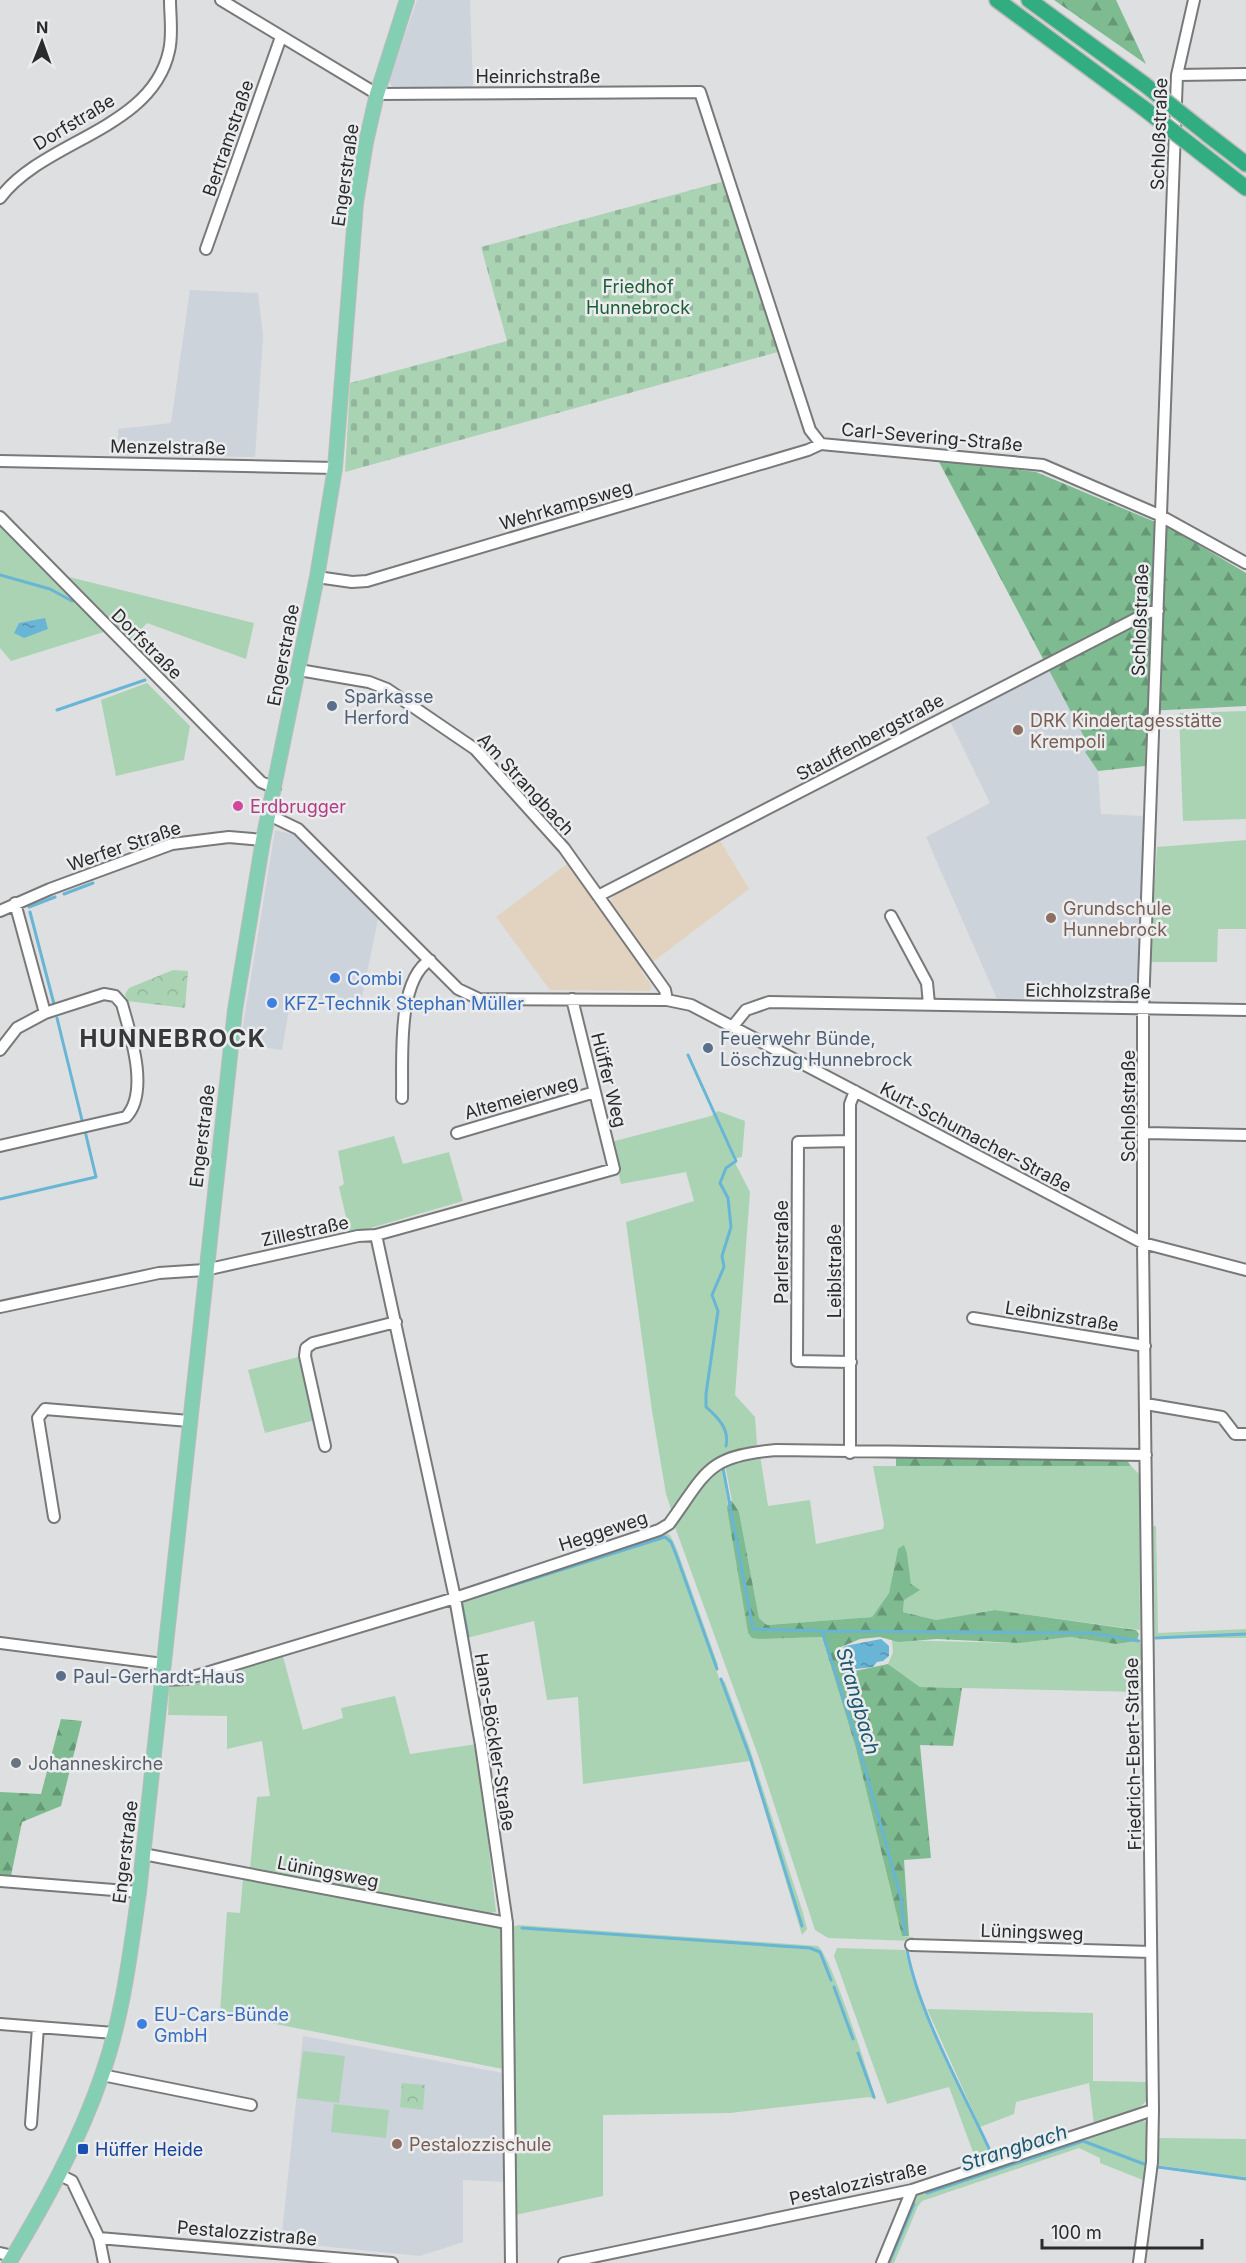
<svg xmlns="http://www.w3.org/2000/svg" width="1246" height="2263" font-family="Inter,sans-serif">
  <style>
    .built { fill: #cdd3db }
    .industrial { fill: #e1d3c0 }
    .grass { fill: #aad3b4 }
    .forest { fill: url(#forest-firs) }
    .cemetery { fill: url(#cemetery-stones) }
    .park { fill: url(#park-crowns) }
    .water { fill: url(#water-ripples) }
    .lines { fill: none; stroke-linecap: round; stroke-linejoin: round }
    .stream { stroke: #68b5d5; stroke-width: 3 }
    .minor-casing { stroke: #78797a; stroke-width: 14 }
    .major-casing { stroke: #bbb; stroke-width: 16 }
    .highway-casing { stroke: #bbb; stroke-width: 18 }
    .minor { stroke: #fff; stroke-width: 10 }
    .major { stroke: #84ceb4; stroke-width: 14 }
    .highway { stroke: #32ad82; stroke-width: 15 }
    .highway-bridge-casing { stroke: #bbb; stroke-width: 18; stroke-linecap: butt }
    .highway-bridge { stroke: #32ad82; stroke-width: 15 }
    .service-dot { fill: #5c6f8a; stroke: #ebecee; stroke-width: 2 }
    .education-dot { fill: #8d6e63; stroke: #ebecee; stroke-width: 2 }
    .hotel-dot { fill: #d1479c; stroke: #ebecee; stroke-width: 2 }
    .shop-dot { fill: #3f7fe0; stroke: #ebecee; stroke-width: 2 }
    .worship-dot { fill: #6b7280; stroke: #ebecee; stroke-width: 2 }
    .transit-dot { fill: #1a4fb4; stroke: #ebecee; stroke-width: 2 }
    .labels { text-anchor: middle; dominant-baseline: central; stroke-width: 5; stroke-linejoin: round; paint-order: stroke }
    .street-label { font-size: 18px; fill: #2a2b2b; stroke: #ebecee }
    .park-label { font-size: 18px; fill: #1b5e36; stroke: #ebecee }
    .service-label { font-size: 18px; fill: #4e5e75; stroke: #ebecee; text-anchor: start }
    .education-label { font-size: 18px; fill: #785e54; stroke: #ebecee; text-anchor: start }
    .hotel-label { font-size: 18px; fill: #b23c85; stroke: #ebecee; text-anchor: start }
    .shop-label { font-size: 18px; fill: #366cbe; stroke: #ebecee; text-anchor: start }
    .worship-label { font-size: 18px; fill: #5b616d; stroke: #ebecee; text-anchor: start }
    .transit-label { font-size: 18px; fill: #164399; stroke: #ebecee; text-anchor: start }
    .water-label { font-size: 20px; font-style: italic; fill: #1b586f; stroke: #ebecee }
    .district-label { font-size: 24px; font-weight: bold; letter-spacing: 1.5px; fill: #373839; stroke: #ebecee }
  </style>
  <defs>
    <pattern id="forest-firs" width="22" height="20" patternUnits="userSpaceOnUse" patternTransform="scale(1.5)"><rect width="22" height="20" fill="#7ebb90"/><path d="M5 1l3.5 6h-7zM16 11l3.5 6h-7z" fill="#679876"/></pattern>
    <pattern id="cemetery-stones" width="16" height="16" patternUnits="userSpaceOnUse" patternTransform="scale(1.5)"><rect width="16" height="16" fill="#aad3b4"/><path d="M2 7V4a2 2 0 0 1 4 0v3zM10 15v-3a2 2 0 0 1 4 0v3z" fill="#92b59b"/></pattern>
    <pattern id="park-crowns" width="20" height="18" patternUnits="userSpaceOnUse" patternTransform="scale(1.5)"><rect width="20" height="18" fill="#aad3b4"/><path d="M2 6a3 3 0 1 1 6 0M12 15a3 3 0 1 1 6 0" fill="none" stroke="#92b59b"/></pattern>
    <pattern id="water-ripples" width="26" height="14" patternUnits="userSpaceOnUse" patternTransform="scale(1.5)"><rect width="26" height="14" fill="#68b5d5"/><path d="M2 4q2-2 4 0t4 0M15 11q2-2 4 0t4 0" fill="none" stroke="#5693ad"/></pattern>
  </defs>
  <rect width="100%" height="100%" fill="#dedfe0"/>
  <path class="built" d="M 417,0 L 470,0 L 473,88 L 394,90 L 389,81 Z
    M 190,290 L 258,293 L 263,336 L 255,457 L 118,455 L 118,429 L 171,423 Z
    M 1049,667 L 1090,748 L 1085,752 L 1098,771 L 1101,814 L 1144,816 L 1138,1001 L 997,999 L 926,837 L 990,803 L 949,719 Z
    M 275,830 L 295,835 L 378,919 L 359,1012 L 291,998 L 282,1050 L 240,1044 Z
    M 303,2036 L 503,2073 L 504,2182 L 463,2180 L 463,2242 L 420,2256 L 281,2242 Z"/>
  <path class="industrial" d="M 719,839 L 749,889 L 641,971 L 652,986 L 650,991 L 550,990 L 496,917 L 567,864 L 599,906 L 611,901 L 615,892 Z"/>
  <path class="grass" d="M 0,526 L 107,631 L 11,661 L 0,648 Z
    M 69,577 L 254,623 L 246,659 L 147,623 L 131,640 Z
    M 147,683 L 190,726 L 184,760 L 116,776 L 101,700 Z
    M 1246,711 L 1246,819 L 1183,821 L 1179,713 Z
    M 1246,840 L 1246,929 L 1218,929 L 1217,962 L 1149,962 L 1157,847 Z
    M 718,1111 L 745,1121 L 742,1157 L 733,1159 L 750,1192 L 735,1395 L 755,1417 L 757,1445 C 706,1458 702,1472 672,1512 L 666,1494 L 652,1411 L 626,1222 L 694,1201 L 686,1172 L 621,1184 L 611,1142 L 711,1116 Z
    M 394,1136 L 403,1164 L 449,1152 L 463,1201 L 350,1234 L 339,1187 L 344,1184 L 338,1151 Z
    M 298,1357 L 315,1420 L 265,1433 L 248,1370 Z
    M 760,1455 L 768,1506 L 810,1500 L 816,1544 L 883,1529 L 884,1524 L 873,1466 L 1131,1466 L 1139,1474 L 1140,1630 L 995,1610 L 936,1620 L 903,1612 L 904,1600 L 911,1584 L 907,1553 L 898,1550 L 889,1593 L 872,1617 L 767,1625 L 759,1618 L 739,1512 L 732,1501 L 725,1465 L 722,1467 L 748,1633 L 759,1639 L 822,1637 L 855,1745 L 902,1936 L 913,1937 L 914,1941 L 828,1938 L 815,1930 L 759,1758 L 675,1527 L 675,1519 L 718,1465 Z
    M 1153,1526 L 1156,1526 L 1158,1633 L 1246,1629 L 1246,1638 L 1155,1638 Z
    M 664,1532 L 670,1535 L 676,1547 L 718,1665 L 716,1669 L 719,1678 L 725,1682 L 749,1746 L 803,1913 L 807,1929 L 802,1935 L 750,1761 L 583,1784 L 578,1697 L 547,1700 L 534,1621 L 467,1638 L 461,1601 Z
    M 1070,1637 L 1116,1644 L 1137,1641 L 1141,1644 L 1141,1692 L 920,1687 L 888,1664 L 893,1652 L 892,1640 L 1020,1643 Z
    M 282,1653 L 303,1730 L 343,1718 L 341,1708 L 395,1696 L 410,1754 L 477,1744 L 496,1912 L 490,1913 L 250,1869 L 257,1797 L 270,1796 L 262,1741 L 227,1749 L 227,1716 L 168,1715 L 169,1687 Z
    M 243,1878 L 500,1928 L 503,2069 L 220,2013 L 227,1912 L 240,1913 Z
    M 518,1925 L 818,1946 C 832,1958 869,2075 876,2100 L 870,2097 L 730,2113 L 603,2115 L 603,2196 L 515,2215 L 512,1932 L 513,1927 Z
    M 837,1948 L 905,1950 C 921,2021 962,2093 993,2159 L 977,2163 L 949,2087 L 887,2104 L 834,1956 Z
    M 927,2009 L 1093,2013 L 1093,2081 L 1147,2082 L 1146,2101 L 1137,2110 L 1094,2125 L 1089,2083 L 1016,2102 L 1014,2114 L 980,2127 Z
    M 303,2051 L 345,2056 L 339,2103 L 297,2098 Z
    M 334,2104 L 389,2110 L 386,2138 L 331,2132 Z
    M 1138,2119 L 1148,2123 L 1150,2135 L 1135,2263 L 1132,2263 L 1143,2180 L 1100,2163 L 1100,2158 L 1079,2148 L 922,2201 L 918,2206 L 894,2263 L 886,2263 L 912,2203 L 919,2193 Z
    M 1159,2138 L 1246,2139 L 1246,2178 L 1157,2165 Z"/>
  <path class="forest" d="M 1054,0 L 1116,0 L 1146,64 Z
    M 938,460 L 1036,472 L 1172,529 L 1246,573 L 1246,706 L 1147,711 L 1145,766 L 1098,771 L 1085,752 L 1090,748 Z
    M 896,1455 L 1125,1458 L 1131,1466 L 896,1466 Z
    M 729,1501 L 732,1501 L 739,1512 L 759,1618 L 767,1625 L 872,1617 L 889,1593 L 898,1549 L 904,1545 L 907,1553 L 911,1584 L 920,1590 L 904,1600 L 903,1612 L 936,1620 L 995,1610 L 1136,1630 L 1139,1634 L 1137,1641 L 1116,1644 L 1070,1637 L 1020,1643 L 937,1639 L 898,1642 L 880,1637 L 860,1639 L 841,1647 L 843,1660 L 855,1671 L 888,1664 L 920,1687 L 962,1688 L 953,1746 L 920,1745 L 931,1858 L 904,1860 L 909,1936 L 902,1936 L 855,1745 L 822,1637 L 759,1639 L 752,1638 L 748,1633 L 727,1508 Z
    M 61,1719 L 82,1721 L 61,1806 L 22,1822 L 11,1876 L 0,1874 L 0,1792 L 41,1794 Z"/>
  <path class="cemetery" d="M 732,179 L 785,350 L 345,472 L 350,383 L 507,341 L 481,247 Z"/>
  <path class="park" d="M 173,970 L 188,971 L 185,1008 L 127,1001 L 125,994 L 129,988 Z
    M 402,2083 L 425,2085 L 423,2110 L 400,2107 Z"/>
  <path class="water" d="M 45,618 L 48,629 L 24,638 L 14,633 L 19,623 Z
    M 881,1639 L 889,1646 L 889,1656 L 883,1661 L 877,1662 L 873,1667 L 856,1669 L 844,1658 L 843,1648 L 845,1646 Z"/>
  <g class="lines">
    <path class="stream" d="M 0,575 L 50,589 L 72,601
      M 57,710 L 145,680
      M 64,894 L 93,883
      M 29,907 L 55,897
      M 30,912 L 54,1004
      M 57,1018 L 82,1120
      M 688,1055 L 736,1161 L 726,1168 L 720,1183 L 728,1198 L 731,1227 L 722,1256 L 724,1267 L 712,1295 L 718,1311 L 706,1394 L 706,1407 C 716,1416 730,1428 726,1446
      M 0,1199 L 96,1177 L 85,1131
      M 723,1468 L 753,1629 L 822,1631 L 858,1744 L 901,1898 L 905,1934
      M 475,1597 L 665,1537 L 671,1542 L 677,1557 L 717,1669
      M 462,1605 L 468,1636
      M 822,1631 L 1091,1633 L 1139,1641
      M 1156,1638 L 1246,1634
      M 721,1679 L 750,1757 L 802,1926
      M 522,1928 L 810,1948 L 820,1952 L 831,1980
      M 907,1950 C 919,2015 965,2095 993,2157
      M 834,1987 L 853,2039
      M 858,2053 L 874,2097
      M 1158,2167 L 1246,2179
      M 927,2193 L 1083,2141 L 1144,2164
      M 889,2263 L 914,2204"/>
    <defs>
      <path id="minor" d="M 221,0 L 377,94 L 700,92 L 810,430 L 821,444 L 1043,465 L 1159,515 L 1246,563
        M 1177,75 L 1246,74
        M 0,198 C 43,140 152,130 169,51 C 173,35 170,16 170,0
        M 206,249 L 281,37
        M 0,461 L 335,468
        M 0,517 L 261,782 L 275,788
        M 317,577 L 352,582 L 367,581 L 808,450 L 821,444
        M 299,670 L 369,682 L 387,689 L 475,749 L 564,848 L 665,990 L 667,1000
        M 269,815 L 298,829 L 458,989 L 479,999 L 667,1000 L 691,1005 L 1143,1243 L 1246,1270
        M 598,896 L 1149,612 L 1158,611
        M 15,903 L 45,1013
        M 0,911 L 50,889 L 172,844 L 229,837 L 263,840
        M 891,916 L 927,983 L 929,1004
        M 733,1026 L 746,1010 L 769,1002 L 1246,1010
        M 0,1050 L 17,1028 L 45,1013 L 104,994 L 115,996 L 122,1004 C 130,1033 150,1092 126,1117 L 0,1146
        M 402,1098 C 403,1062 396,981 430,960
        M 457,1133 L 595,1092
        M 1145,1133 L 1246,1135
        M 850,1141 L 798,1142 L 797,1361 L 851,1362
        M 376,1235 L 455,1598 L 481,1745 L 507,1923 L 511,2263
        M 0,1307 L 159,1273 L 205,1270 L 358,1236 L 376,1235 L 614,1169 L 572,999
        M 973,1318 L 1145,1346
        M 1146,1404 L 1222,1417 L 1235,1434 L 1246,1434
        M 325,1446 L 305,1356 L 306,1348 L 313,1343 L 396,1322
        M 850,1453 L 850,1104 L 855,1091
        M 54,1517 L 38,1418 L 45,1409 L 189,1421
        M 0,1643 L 163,1664
        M 162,1680 L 186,1679 L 455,1598 L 659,1530 L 669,1524 C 707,1472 706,1456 776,1450 L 1146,1455
        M 143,1854 L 507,1923
        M 0,1881 L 139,1892
        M 911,1945 L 1151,1952
        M 0,2024 L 114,2033
        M 102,2075 L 251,2105
        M 31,2124 L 38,2027
        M 60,2175 L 72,2181 L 99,2238 L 104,2263
        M 99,2238 L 392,2263
        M 0,2253 L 13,2256
        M 564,2263 L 912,2190 L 1153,2110
        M 882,2263 L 912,2190
        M 1139,2263 L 1152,2162 L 1153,2110 L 1143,1243 L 1143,1008 L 1177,75 L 1194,0"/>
      <path id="major" d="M 9,2263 C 45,2203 79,2142 102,2075 C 123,2016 130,1954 139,1892 L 235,1010 L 263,840 L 317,577 L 335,468 L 356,203 L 366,142 L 377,94 L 407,0"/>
      <path id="highway" d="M 997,0 L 1142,107
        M 1029,0 L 1144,84
        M 1207,134 L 1246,164
        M 1206,157 L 1246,188"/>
    </defs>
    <use href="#minor" class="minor-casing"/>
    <use href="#major" class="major-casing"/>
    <use href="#highway" class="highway-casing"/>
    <use href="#minor" class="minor"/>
    <use href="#major" class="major"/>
    <use href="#highway" class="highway"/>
    <defs>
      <path id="highway-bridge" d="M 1144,84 L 1207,134
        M 1142,107 L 1206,157"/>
    </defs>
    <use href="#highway-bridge" class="highway-bridge-casing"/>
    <use href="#highway-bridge" class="highway-bridge"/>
  </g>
  <g class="service-dot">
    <circle cx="332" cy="706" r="6"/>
    <circle cx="708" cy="1048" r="6"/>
    <circle cx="61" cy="1676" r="6"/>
  </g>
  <g class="education-dot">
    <circle cx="1018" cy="730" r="6"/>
    <circle cx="1051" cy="918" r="6"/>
    <circle cx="397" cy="2144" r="6"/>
  </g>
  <circle class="hotel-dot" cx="238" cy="806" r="6"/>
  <g class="shop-dot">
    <circle cx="335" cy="978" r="6"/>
    <circle cx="272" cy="1003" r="6"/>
    <circle cx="142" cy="2024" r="6"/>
  </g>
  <circle class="worship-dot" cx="16" cy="1763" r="6"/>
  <rect class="transit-dot" x="77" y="2143" width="12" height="12" rx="3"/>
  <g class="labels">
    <g class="street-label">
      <text x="538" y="76">Heinrichstraße</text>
      <text transform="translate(74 122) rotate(-31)">Dorfstraße</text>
      <text transform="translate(1159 134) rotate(-88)">Schloßstraße</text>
      <text transform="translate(228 138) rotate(-71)">Bertramstraße</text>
      <text transform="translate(345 175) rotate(-82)">Engerstraße</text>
      <text transform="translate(932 437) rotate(5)">Carl-Severing-Straße</text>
      <text transform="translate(168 447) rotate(1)">Menzelstraße</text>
      <text transform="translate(566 505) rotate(-16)">Wehrkampsweg</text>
      <text transform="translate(1140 620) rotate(-88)">Schloßstraße</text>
      <text transform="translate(147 644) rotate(45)">Dorfstraße</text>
      <text transform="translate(283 655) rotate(-79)">Engerstraße</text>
      <text transform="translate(870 737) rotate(-28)">Stauffenbergstraße</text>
      <text transform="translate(526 784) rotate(47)">Am Strangbach</text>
      <text transform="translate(124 846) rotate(-19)">Werfer Straße</text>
      <text transform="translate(1088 991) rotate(1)">Eichholzstraße</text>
      <text transform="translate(609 1080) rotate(76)">Hüffer Weg</text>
      <text transform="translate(521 1097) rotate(-16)">Altemeierweg</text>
      <text transform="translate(1128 1106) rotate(-90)">Schloßstraße</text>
      <text transform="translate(202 1136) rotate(-83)">Engerstraße</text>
      <text transform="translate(976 1137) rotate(28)">Kurt-Schumacher-Straße</text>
      <text transform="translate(305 1231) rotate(-12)">Zillestraße</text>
      <text transform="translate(781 1252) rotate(-90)">Parlerstraße</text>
      <text transform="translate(834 1271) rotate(-90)">Leiblstraße</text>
      <text transform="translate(1062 1316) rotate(9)">Leibnizstraße</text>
      <text transform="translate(603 1531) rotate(-18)">Heggeweg</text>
      <text transform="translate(495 1742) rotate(81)">Hans-Böckler-Straße</text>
      <text transform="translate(1133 1754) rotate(-91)">Friedrich-Ebert-Straße</text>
      <text transform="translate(125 1852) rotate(-83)">Engerstraße</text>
      <text transform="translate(328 1872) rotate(11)">Lüningsweg</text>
      <text transform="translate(1032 1932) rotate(2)">Lüningsweg</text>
      <text transform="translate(858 2183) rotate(-13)">Pestalozzistraße</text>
      <text transform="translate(247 2233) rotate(5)">Pestalozzistraße</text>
    </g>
    <g class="park-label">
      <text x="638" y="286">Friedhof<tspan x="638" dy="21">Hunnebrock</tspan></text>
    </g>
    <g class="service-label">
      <text x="344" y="696">Sparkasse<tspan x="344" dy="21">Herford</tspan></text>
      <text x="720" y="1038">Feuerwehr Bünde,<tspan x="720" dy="21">Löschzug Hunnebrock</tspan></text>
      <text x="73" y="1676">Paul-Gerhardt-Haus</text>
    </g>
    <g class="education-label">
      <text x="1030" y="720">DRK Kindertagesstätte<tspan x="1030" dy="21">Krempoli</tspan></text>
      <text x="1063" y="908">Grundschule<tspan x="1063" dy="21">Hunnebrock</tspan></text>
      <text x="409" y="2144">Pestalozzischule</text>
    </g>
    <g class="hotel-label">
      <text x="250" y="806">Erdbrugger</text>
    </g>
    <g class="shop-label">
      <text x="347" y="978">Combi</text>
      <text x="284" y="1003">KFZ-Technik Stephan Müller</text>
      <text x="154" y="2014">EU-Cars-Bünde<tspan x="154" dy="21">GmbH</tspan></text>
    </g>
    <g class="worship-label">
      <text x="28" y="1763">Johanneskirche</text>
    </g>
    <g class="transit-label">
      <text x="95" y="2149">Hüffer Heide</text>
    </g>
    <g class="water-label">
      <text transform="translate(858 1701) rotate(74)">Strangbach</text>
      <text transform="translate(1014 2148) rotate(-18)">Strangbach</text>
    </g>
    <g class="district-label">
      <text x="173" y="1038">HUNNEBROCK</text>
    </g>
  </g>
  <g transform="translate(42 42) rotate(1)" stroke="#ebecee" stroke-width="4.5" paint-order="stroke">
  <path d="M0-4.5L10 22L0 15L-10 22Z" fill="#2a2b2b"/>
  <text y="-9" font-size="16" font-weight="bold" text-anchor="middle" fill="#2a2b2b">N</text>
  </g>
  <path d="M1042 2239v9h160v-9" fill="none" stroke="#2a2b2b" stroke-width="3"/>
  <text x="1051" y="2239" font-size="18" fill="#2a2b2b" stroke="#ebecee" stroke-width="4.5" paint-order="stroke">100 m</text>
</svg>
